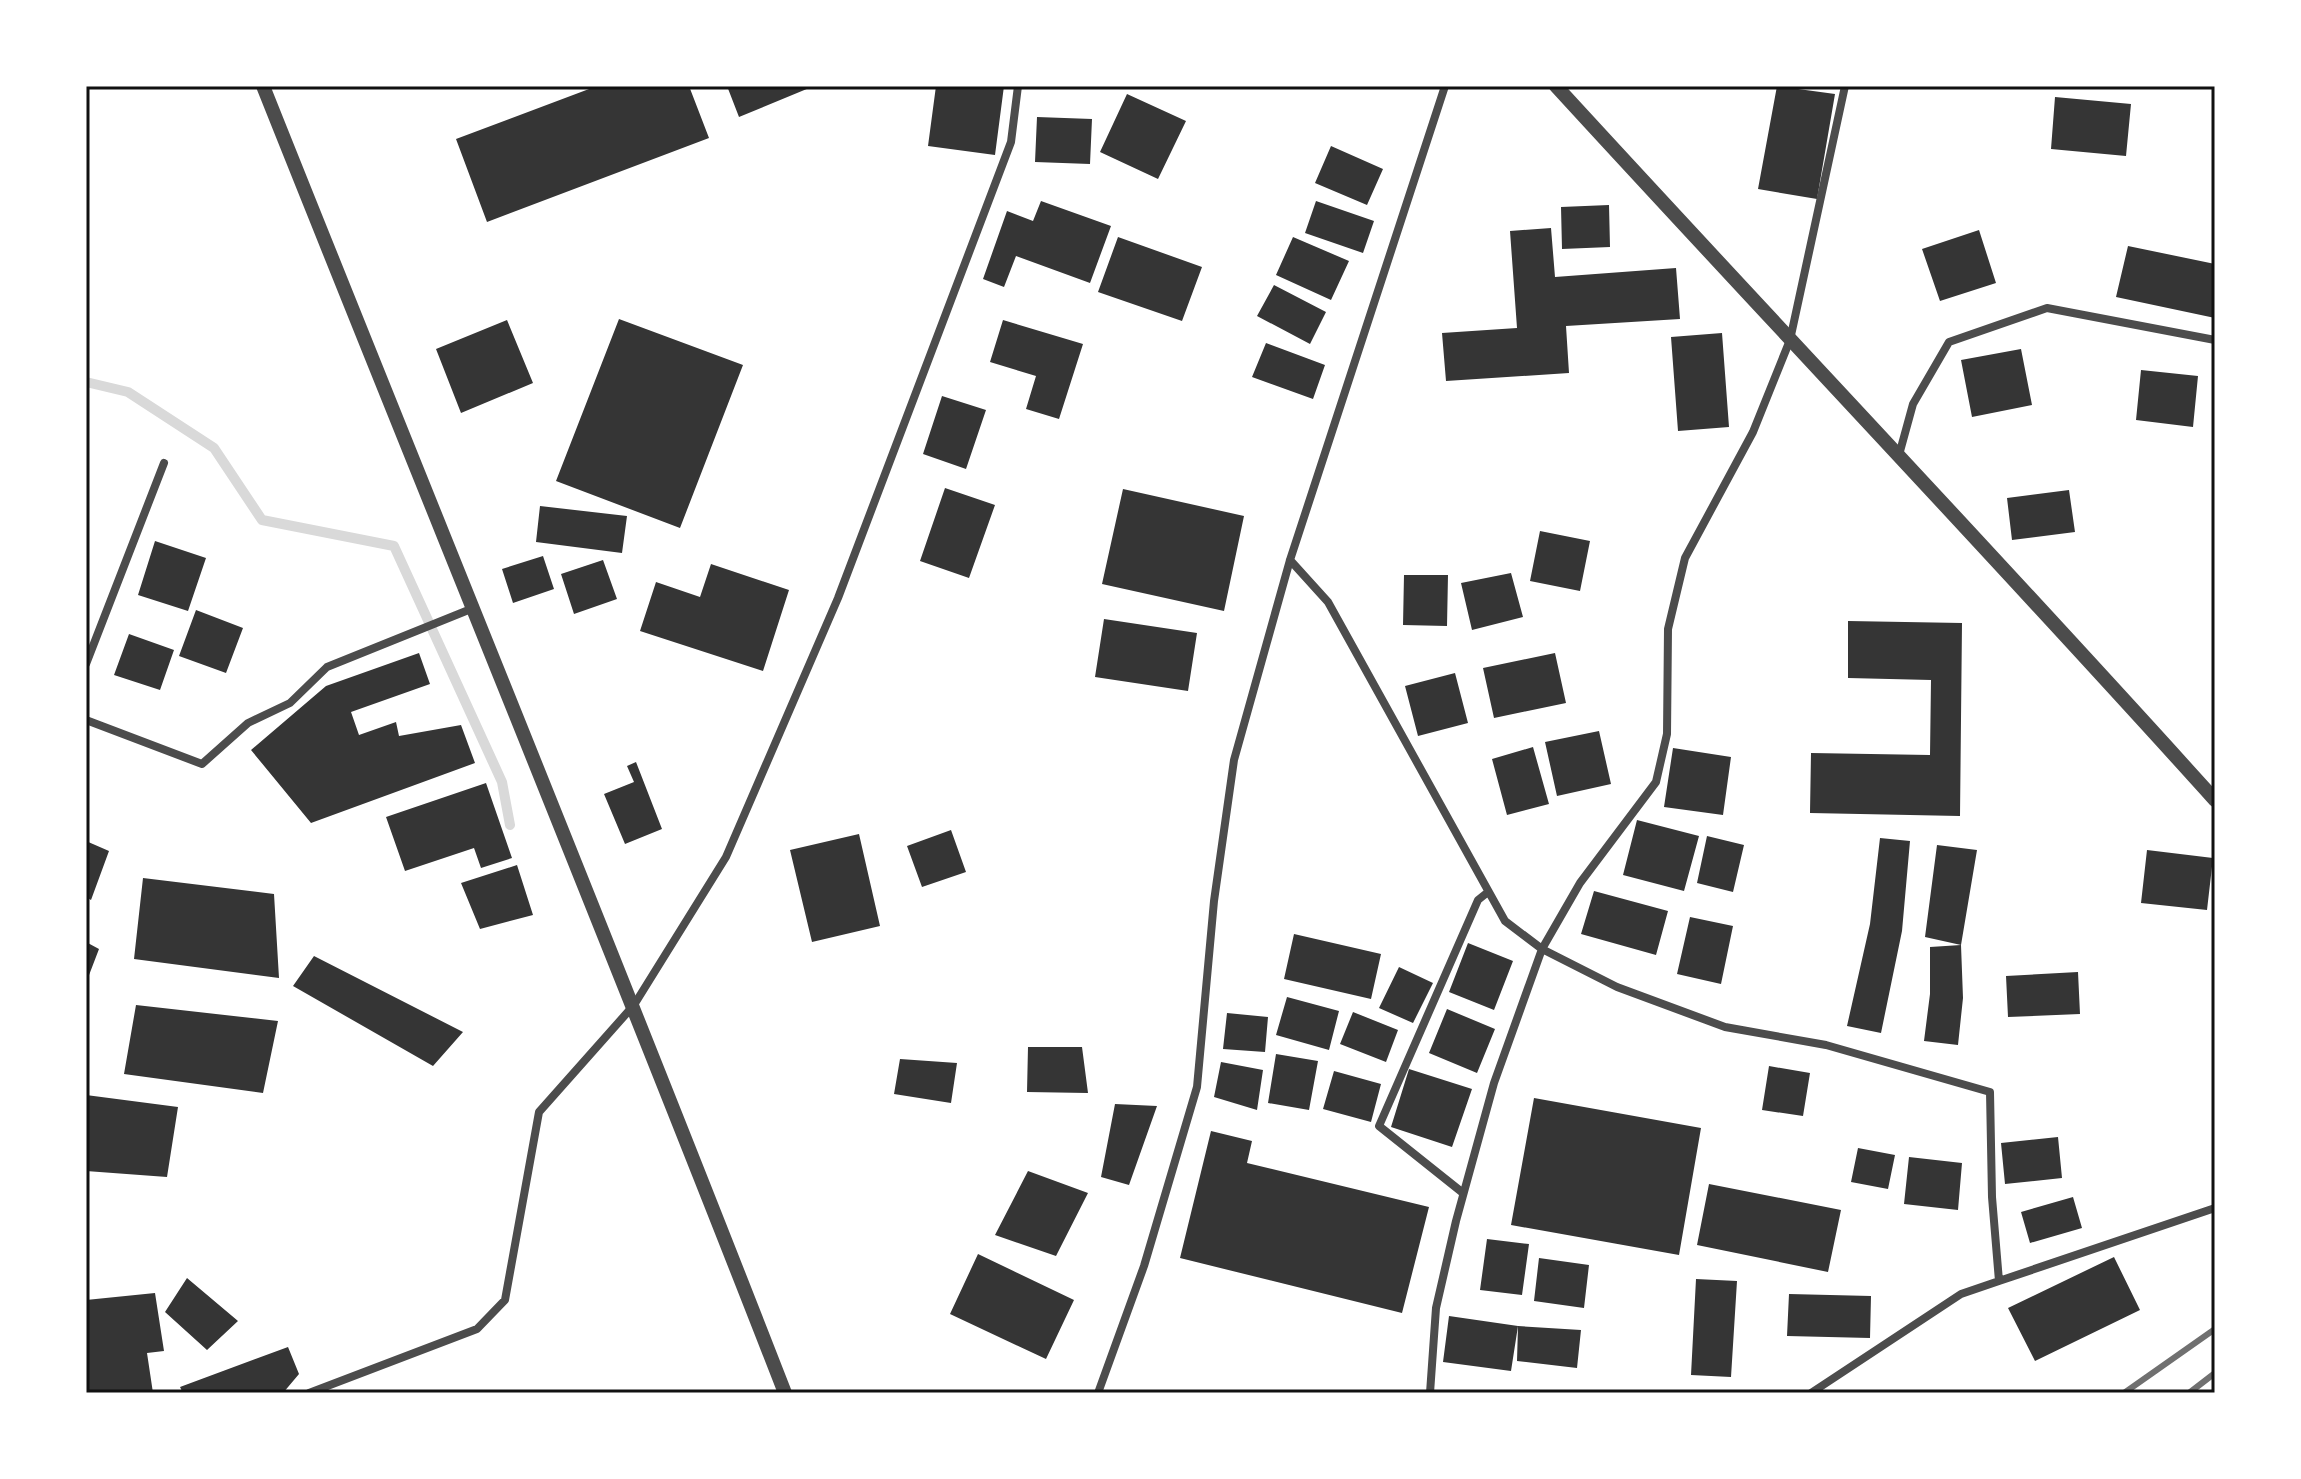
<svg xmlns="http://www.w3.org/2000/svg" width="2301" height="1479" font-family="Inter,sans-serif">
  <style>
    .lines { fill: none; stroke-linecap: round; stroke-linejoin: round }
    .stream { stroke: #d9d9d9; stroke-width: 10 }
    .building { fill: #353535 }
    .minor { stroke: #4c4c4c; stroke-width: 8 }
    .tertiary { stroke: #4c4c4c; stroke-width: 14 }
    .rail { stroke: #707070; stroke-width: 6 }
    .neatline { fill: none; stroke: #111; stroke-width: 3 }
  </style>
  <rect width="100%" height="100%" fill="#fff"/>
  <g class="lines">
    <path class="stream" d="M 86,382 L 128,392 L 214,448 L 262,520 L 394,546 L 502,782 L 510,825"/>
  </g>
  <path class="building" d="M 597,86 L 689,86 L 709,138 L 487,222 L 456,139 Z
    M 727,86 L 814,86 L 739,117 Z
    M 936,86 L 1004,86 L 995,155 L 928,146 Z
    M 1777,86 L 1835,94 L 1817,199 L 1758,189 Z
    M 1127,94 L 1186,121 L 1158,179 L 1100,152 Z
    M 2055,97 L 2131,104 L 2126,156 L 2051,149 Z
    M 1037,117 L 1092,119 L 1090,164 L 1035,162 Z
    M 1331,146 L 1383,169 L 1367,205 L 1315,183 Z
    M 1041,201 L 1111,226 L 1090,283 L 1016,256 L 1004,287 L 983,279 L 1007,211 L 1033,221 Z
    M 1316,201 L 1374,221 L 1363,253 L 1305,233 Z
    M 1609,205 L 1610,247 L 1562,249 L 1561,207 Z
    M 1551,228 L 1555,277 L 1676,268 L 1680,319 L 1566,326 L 1569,373 L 1446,381 L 1442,333 L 1517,328 L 1510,231 Z
    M 1979,230 L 1996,283 L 1940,301 L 1922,249 Z
    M 1118,237 L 1202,267 L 1182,321 L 1098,292 Z
    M 1293,237 L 1349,261 L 1331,300 L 1276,275 Z
    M 2128,246 L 2215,264 L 2215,318 L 2116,297 Z
    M 1274,285 L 1326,312 L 1310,344 L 1257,316 Z
    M 619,319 L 743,365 L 680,528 L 556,481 Z
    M 507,320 L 533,383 L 461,413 L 436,349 Z
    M 1003,320 L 1083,344 L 1059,419 L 1026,409 L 1036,376 L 990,362 Z
    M 1722,333 L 1729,427 L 1678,431 L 1671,337 Z
    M 1266,343 L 1325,365 L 1313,399 L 1252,377 Z
    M 2021,349 L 2032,405 L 1972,417 L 1961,360 Z
    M 2141,370 L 2198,376 L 2193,427 L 2136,420 Z
    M 942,396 L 986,410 L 966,469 L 923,454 Z
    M 945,488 L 995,505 L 969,578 L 920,561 Z
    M 1123,489 L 1244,516 L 1224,611 L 1102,584 Z
    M 2069,490 L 2075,532 L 2012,540 L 2007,498 Z
    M 540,506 L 627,516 L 622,553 L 536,542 Z
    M 1540,531 L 1590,541 L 1580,591 L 1530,581 Z
    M 155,541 L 206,558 L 188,611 L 138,595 Z
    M 543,556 L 554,589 L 513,603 L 502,569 Z
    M 603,560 L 617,599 L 574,614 L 561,574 Z
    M 711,564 L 789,590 L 763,671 L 640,631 L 656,582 L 700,597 Z
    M 1511,573 L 1523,617 L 1472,630 L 1461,583 Z
    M 1404,575 L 1448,575 L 1447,626 L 1403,625 Z
    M 196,610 L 243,628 L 226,673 L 179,656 Z
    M 1104,619 L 1197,633 L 1188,691 L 1095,677 Z
    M 1848,621 L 1962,623 L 1960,816 L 1810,813 L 1811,753 L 1930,755 L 1931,680 L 1848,678 Z
    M 129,634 L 174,650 L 160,690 L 114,675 Z
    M 419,653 L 430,684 L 351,712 L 359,735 L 396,722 L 399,736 L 461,725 L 475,763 L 311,823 L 251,750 L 326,686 Z
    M 1555,653 L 1566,703 L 1494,718 L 1483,668 Z
    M 1455,673 L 1468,723 L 1418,736 L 1405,686 Z
    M 1599,731 L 1611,784 L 1557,796 L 1545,742 Z
    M 1533,747 L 1549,804 L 1507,815 L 1492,759 Z
    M 1673,748 L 1731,757 L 1723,815 L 1664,807 Z
    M 636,762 L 662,829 L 625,844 L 604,794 L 634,782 L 627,766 Z
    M 486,783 L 512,858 L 481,868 L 474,848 L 405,871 L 386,817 Z
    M 1637,820 L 1699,836 L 1684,891 L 1623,875 Z
    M 951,830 L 966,872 L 922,887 L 907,846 Z
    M 859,834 L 880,926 L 812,942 L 790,850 Z
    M 1707,836 L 1744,845 L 1733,892 L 1697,883 Z
    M 1880,838 L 1910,841 L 1902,931 L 1881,1033 L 1847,1026 L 1870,924 Z
    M 86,841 L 109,851 L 91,900 L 86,897 Z
    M 1937,845 L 1977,850 L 1961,945 L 1963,998 L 1958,1045 L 1924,1041 L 1930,994 L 1930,947 L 1961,945 L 1925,937 Z
    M 2147,850 L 2213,858 L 2207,910 L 2141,903 Z
    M 517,865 L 533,915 L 480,929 L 461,883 Z
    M 143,878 L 274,894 L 279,978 L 134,959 Z
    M 1594,891 L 1668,911 L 1656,955 L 1581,934 Z
    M 1690,917 L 1733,926 L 1721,984 L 1677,974 Z
    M 1294,934 L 1381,954 L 1371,999 L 1284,979 Z
    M 86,942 L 99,949 L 86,983 Z
    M 1468,943 L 1513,961 L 1494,1010 L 1449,992 Z
    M 314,956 L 463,1032 L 433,1066 L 293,986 Z
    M 1399,967 L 1433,983 L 1413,1023 L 1379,1008 Z
    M 2078,972 L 2080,1014 L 2008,1017 L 2006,976 Z
    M 1287,997 L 1339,1011 L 1329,1050 L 1276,1035 Z
    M 136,1005 L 278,1021 L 263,1093 L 124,1074 Z
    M 1447,1009 L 1495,1029 L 1477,1073 L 1429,1053 Z
    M 1353,1012 L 1398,1030 L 1386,1062 L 1340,1044 Z
    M 1227,1013 L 1268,1017 L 1265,1052 L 1223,1049 Z
    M 1028,1047 L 1082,1047 L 1088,1093 L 1027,1092 Z
    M 1276,1054 L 1318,1061 L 1309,1110 L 1268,1103 Z
    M 900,1059 L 957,1063 L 951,1103 L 894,1094 Z
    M 1221,1062 L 1263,1070 L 1257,1110 L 1214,1097 Z
    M 1769,1066 L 1810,1073 L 1803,1116 L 1762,1110 Z
    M 1409,1069 L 1472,1089 L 1452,1147 L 1391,1127 Z
    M 1334,1071 L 1381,1084 L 1371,1122 L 1323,1109 Z
    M 86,1095 L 178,1107 L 167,1177 L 86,1171 Z
    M 1534,1098 L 1701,1128 L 1679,1255 L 1511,1225 Z
    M 1115,1104 L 1157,1106 L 1129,1185 L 1101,1177 Z
    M 1211,1131 L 1252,1141 L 1247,1163 L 1429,1207 L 1402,1313 L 1180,1258 Z
    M 2058,1137 L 2062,1178 L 2005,1184 L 2001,1143 Z
    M 1858,1148 L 1895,1155 L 1888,1189 L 1851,1182 Z
    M 1909,1157 L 1962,1163 L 1958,1210 L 1904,1204 Z
    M 1028,1171 L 1088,1193 L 1056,1256 L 995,1235 Z
    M 1709,1184 L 1841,1210 L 1828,1272 L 1697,1245 Z
    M 2073,1197 L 2082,1228 L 2030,1243 L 2021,1212 Z
    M 1487,1239 L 1529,1244 L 1522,1295 L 1480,1290 Z
    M 978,1254 L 1074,1300 L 1046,1359 L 950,1314 Z
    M 2114,1257 L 2140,1310 L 2035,1361 L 2008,1308 Z
    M 1539,1258 L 1589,1265 L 1584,1308 L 1534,1301 Z
    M 187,1278 L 238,1321 L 207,1350 L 165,1312 Z
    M 1696,1279 L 1737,1281 L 1731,1377 L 1691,1375 Z
    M 155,1293 L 164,1351 L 147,1353 L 153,1393 L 86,1393 L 86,1300 Z
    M 1789,1294 L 1871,1296 L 1870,1338 L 1787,1336 Z
    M 1449,1316 L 1518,1326 L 1511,1371 L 1443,1362 Z
    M 1518,1326 L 1581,1330 L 1577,1368 L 1517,1361 Z
    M 288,1347 L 299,1374 L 283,1393 L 183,1393 L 180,1387 Z"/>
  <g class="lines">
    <path class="minor" d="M 1899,455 L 1913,404 L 1949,342 L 2047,308 L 2215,340
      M 1290,560 L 1328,602 L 1505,921 L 1542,949 L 1617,987 L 1725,1027 L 1826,1045 L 1990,1092 L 1992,1197 L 1999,1281 L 1961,1294 L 1811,1393
      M 86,664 L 164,463
      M 86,720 L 202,764 L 248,723 L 290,703 L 327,667 L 471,609
      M 1463,1193 L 1379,1126 L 1478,900 L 1488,892
      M 1999,1281 L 2215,1208
      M 309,1393 L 477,1329 L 505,1300 L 539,1112 L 634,1005 L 726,857 L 838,598 L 1011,142 L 1018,86
      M 1098,1393 L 1144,1266 L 1197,1087 L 1214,901 L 1234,760 L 1290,560 L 1445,86
      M 1430,1393 L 1436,1308 L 1456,1221 L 1494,1083 L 1542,949 L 1580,883 L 1656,782 L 1667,734 L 1668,629 L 1685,558 L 1753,432 L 1790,340 L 1845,86"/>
    <path class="tertiary" d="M 263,86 C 437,522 615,956 785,1393
      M 1556,86 C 1775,325 1998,559 2215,800"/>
    <path class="rail" d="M 2124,1393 L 2215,1329
      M 2189,1393 L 2215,1373"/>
  </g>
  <rect width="2301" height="1479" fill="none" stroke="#ffffff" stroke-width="176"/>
  <rect x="88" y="88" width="2125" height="1303" class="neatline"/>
</svg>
